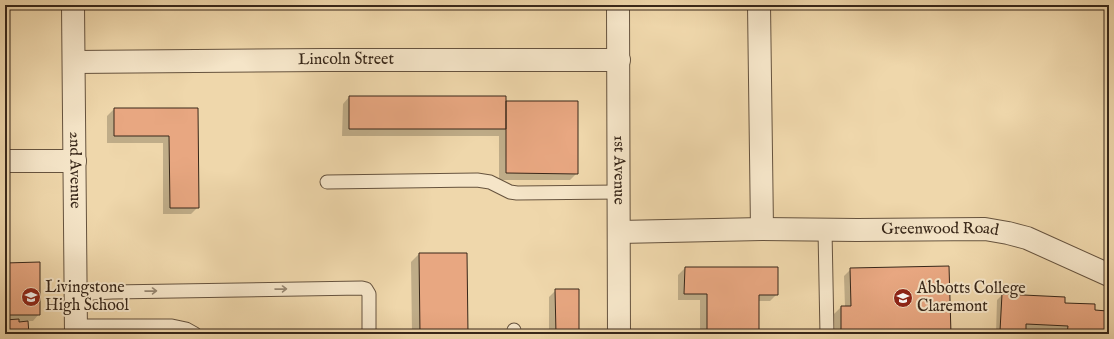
<svg xmlns="http://www.w3.org/2000/svg" width="1114" height="339" font-family="'IM FELL English',serif">
  <style>
    .shadow { fill: #0003 }
    .building { fill: #e8a781; stroke: #382719 }
    .lines { fill: none; stroke-linecap: round; stroke-linejoin: round }
    .service-casing { stroke: #66533e; stroke-width: 15 }
    .minor-casing { stroke: #66533e; stroke-width: 24 }
    .tertiary-casing { stroke: #66533e; stroke-width: 24 }
    .service { stroke: #f5e5c8; stroke-width: 13 }
    .minor { stroke: #f5e5c8; stroke-width: 22 }
    .tertiary { stroke: #f5e5c8; stroke-width: 22 }
    .oneway { stroke: #968670 }
    .labels { text-anchor: middle; dominant-baseline: central; stroke-width: 4; stroke-linejoin: round; paint-order: stroke }
    .street-label { font-size: 16px; fill: #382719; stroke: #f5e5c8 }
    .poi-label { font-size: 16px; fill: #382719; stroke: #f5e5c8; text-anchor: start }
  </style>
  <rect width="100%" height="100%" fill="#efd7ab"/>
  <filter id="stains"><feTurbulence type="fractalNoise" baseFrequency=".005" numOctaves="4"/><feColorMatrix values="0 0 0 0 .2 0 0 0 0 .09 0 0 0 0 .02 0 0 0 .5 -.17"/></filter>
  <radialGradient id="worn" r=".72"><stop offset=".6" stop-color="#630" stop-opacity="0"/><stop offset="1" stop-color="#630" stop-opacity=".3"/></radialGradient>
  <path class="shadow" d="M 349,97 L 505,102 L 577,173 L 570,180 L 499,180 L 499,136 L 342,136 L 343,104 Z
    M 114,109 L 197,109 L 198,207 L 191,214 L 163,214 L 163,143 L 107,143 L 107,116 Z
    M 419,254 L 467,334 L 412,334 L 411,262 Z
    M 5,264 L 39,314 L 33,321 L 27,321 L 28,334 L 5,334 Z
    M 685,268 L 777,294 L 770,301 L 758,301 L 758,334 L 700,334 L 700,300 L 678,300 L 678,275 Z
    M 851,269 L 950,334 L 835,334 L 834,314 L 841,307 L 845,307 L 844,276 Z
    M 556,290 L 578,334 L 549,334 L 549,297 Z
    M 1002,295 L 1064,304 L 1094,311 L 1106,333 L 1104,334 L 1063,334 L 1063,331 L 1025,329 L 1025,331 L 1022,334 L 996,334 L 997,300 Z"/>
  <path class="building" d="M 349,96 L 506,96 L 506,129 L 349,129 Z
    M 506,101 L 578,101 L 578,174 L 506,173 Z
    M 114,108 L 198,108 L 199,208 L 170,208 L 169,136 L 114,136 Z
    M 419,253 L 467,253 L 468,334 L 420,334 Z
    M 40,262 L 40,315 L 5,315 L 5,263 Z
    M 949,266 L 951,334 L 841,334 L 841,306 L 851,306 L 850,268 Z
    M 685,267 L 778,267 L 778,295 L 759,295 L 759,334 L 707,334 L 707,294 L 684,294 Z
    M 555,289 L 579,289 L 579,334 L 556,334 Z
    M 1002,294 L 1065,297 L 1065,303 L 1095,304 L 1095,310 L 1107,311 L 1106,333 L 1086,333 L 1086,334 L 1067,334 L 1068,326 L 1026,324 L 1026,332 L 1000,331 Z
    M 19,319 L 19,322 L 28,321 L 29,334 L 5,334 L 5,320 Z"/>
  <g class="lines">
    <defs>
      <path id="service" d="M 327,182 L 477,180 L 490,182 L 510,192 L 517,193 L 619,192
        M 825,230 L 827,334
        M 76,294 L 112,292 L 362,288 L 366,289 L 369,294 L 369,334
        M 76,326 L 172,326 L 186,329 L 195,334
        M 514,334 L 514,330"/>
      <g id="minor">
        <path id="s1" d="M 618,5 L 619,334"/>
        <path d="M 759,5 L 762,229"/>
        <path id="s2" d="M 74,62 L 325,60 L 619,60"/>
        <path d="M 5,161 L 75,161"/>
        <path id="s3" d="M 619,232 L 762,229 L 857,230 L 985,229 L 1008,233 L 1027,238 L 1109,275"/>
      </g>
      <g id="tertiary">
        <path id="s4" d="M 73,5 L 76,334"/>
      </g>
    </defs>
    <use href="#service" class="service-casing"/>
    <use href="#minor" class="minor-casing"/>
    <use href="#tertiary" class="tertiary-casing"/>
    <use href="#service" class="service"/>
    <use href="#minor" class="minor"/>
    <use href="#tertiary" class="tertiary"/>
  </g>
  <defs><path id="oneway-shaft" d="M-6 0H5M1.5-3L5.5 0L1.5 3" fill="none" stroke-width="1.6" stroke-linecap="round" stroke-linejoin="round"/></defs>
  <g class="oneway">
    <use href="#oneway-shaft" transform="translate(281 289) rotate(-1)"/>
    <use href="#oneway-shaft" transform="translate(151 291) rotate(-1)"/>
  </g>
  <defs>
    <symbol id="school-disc" viewBox="-11 -11 22 22"><circle r="9.5" fill="#8f2418" stroke="#f5e5c8"/><path d="M0-5L7-2L0 1L-7-2ZM-4 1L0 2.5L4 1V4Q0 6-4 4Z" fill="#fff"/></symbol>
  </defs>
  <g fill-rule="evenodd">
    <use href="#school-disc" x="20" y="286" width="22" height="22"/>
    <use href="#school-disc" x="892" y="287" width="22" height="22"/>
  </g>
  <g class="labels">
    <g class="street-label">
      <text stroke="none"><textPath href="#s2" startOffset="272">Lincoln Street</textPath></text>
      <text stroke="none"><textPath href="#s4" startOffset="165">2nd Avenue</textPath></text>
      <text stroke="none"><textPath href="#s1" startOffset="165">1st Avenue</textPath></text>
      <text stroke="none"><textPath href="#s3" startOffset="321">Greenwood Road</textPath></text>
    </g>
    <g class="poi-label">
      <text x="45" y="288">Livingstone<tspan x="45" dy="18">High School</tspan></text>
      <text x="917" y="289">Abbotts College<tspan x="917" dy="18">Claremont</tspan></text>
    </g>
  </g>
  <rect width="1114" height="339" fill="none" stroke="#efd7ab" stroke-width="20"/>
  <rect x="6" y="6" width="1102" height="327" fill="none" stroke="#382719" stroke-width="2"/>
  <rect x="10" y="10" width="1094" height="319" fill="none" stroke="#382719"/>
  <rect width="100%" height="100%" filter="url(#stains)"/>
  <rect width="100%" height="100%" fill="url(#worn)"/>
</svg>
